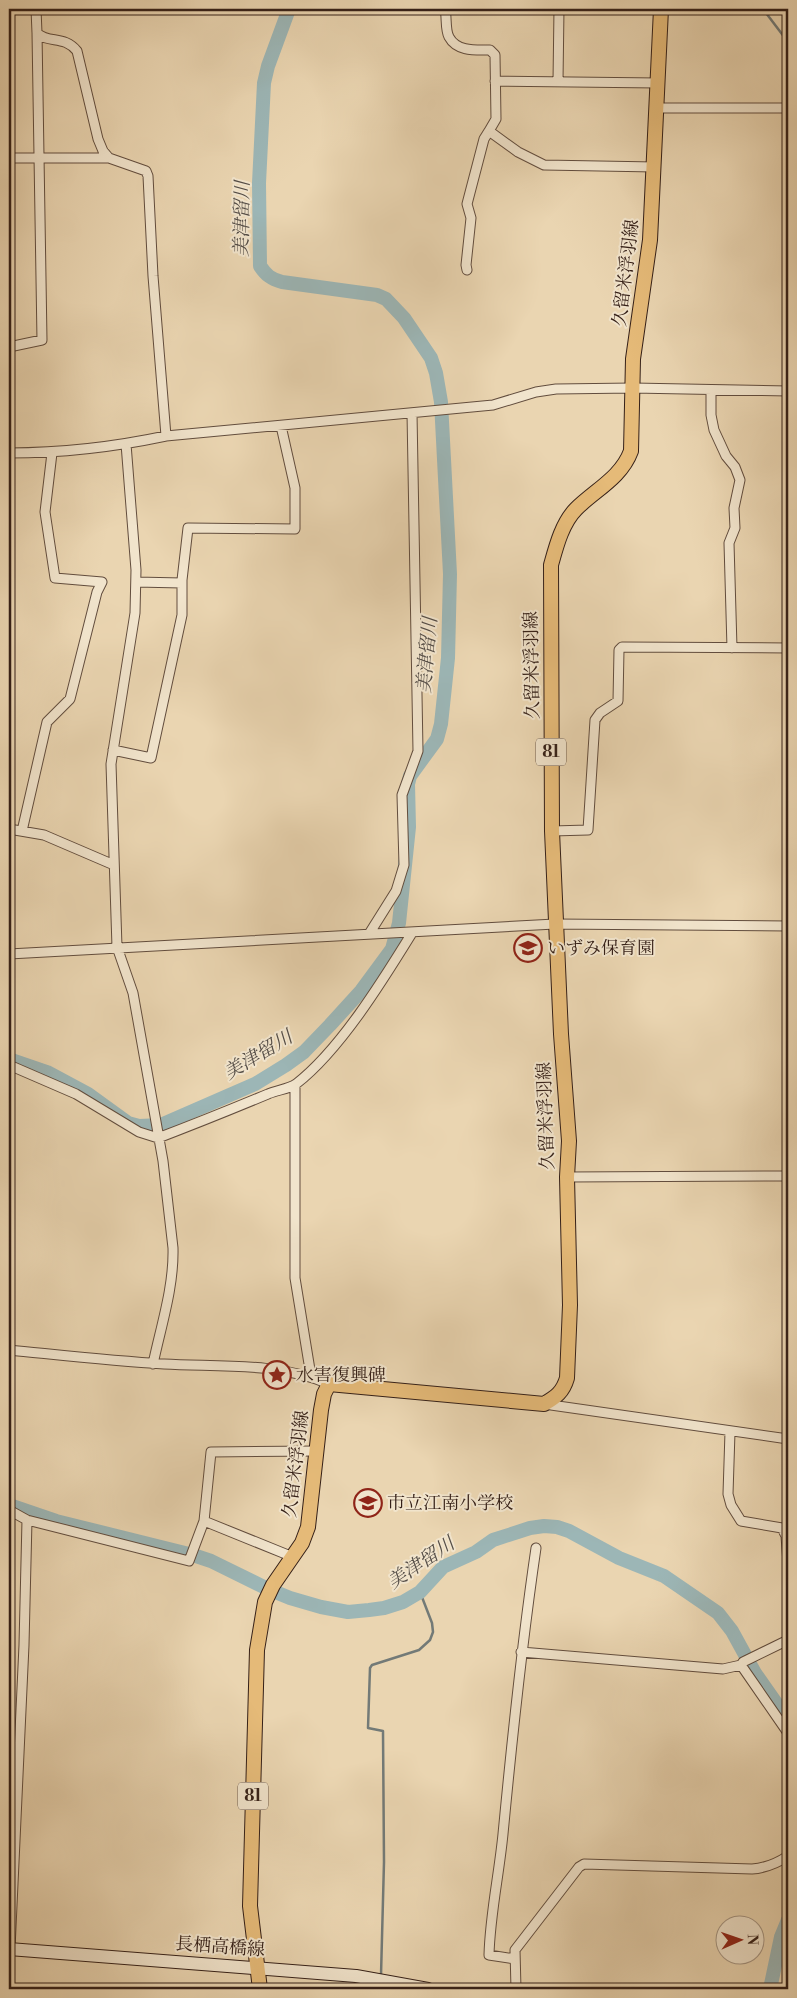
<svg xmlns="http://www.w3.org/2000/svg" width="797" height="1998" font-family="'Libre Bodoni','Noto Serif JP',serif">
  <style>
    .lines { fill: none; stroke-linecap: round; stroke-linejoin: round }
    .stream { stroke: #737a77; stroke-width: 2.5 }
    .river { stroke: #9cb6b6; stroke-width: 14 }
    .street-casing { stroke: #624d3e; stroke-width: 11 }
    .secondary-casing { stroke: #352018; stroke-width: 14 }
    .primary-casing { stroke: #352018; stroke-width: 16 }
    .street { stroke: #f1e4cc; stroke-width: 9 }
    .secondary { stroke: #f1e4cc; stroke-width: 12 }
    .primary { stroke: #e5ba78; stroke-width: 14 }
    .labels { text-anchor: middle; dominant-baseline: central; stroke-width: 4; stroke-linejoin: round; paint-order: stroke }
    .shield { fill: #f1e4cc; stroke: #6d5b4e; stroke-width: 1 }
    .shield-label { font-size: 16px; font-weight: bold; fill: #352018 }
    .street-label { font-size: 18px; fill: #352018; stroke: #f1e4cc }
    .poi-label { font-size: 18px; fill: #352018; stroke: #f1e4cc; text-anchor: start }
    .water-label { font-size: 19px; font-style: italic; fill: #544d47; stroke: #f1e4cc }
  </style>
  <rect width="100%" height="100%" fill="#ead5b1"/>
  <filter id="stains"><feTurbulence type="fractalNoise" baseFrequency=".004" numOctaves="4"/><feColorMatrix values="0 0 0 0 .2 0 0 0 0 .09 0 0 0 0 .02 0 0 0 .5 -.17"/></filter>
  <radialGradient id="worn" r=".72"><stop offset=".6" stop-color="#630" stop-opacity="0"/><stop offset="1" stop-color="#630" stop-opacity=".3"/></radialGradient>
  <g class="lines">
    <path class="stream" d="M 763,9 L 788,42
      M 381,1975 L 384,1862 L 383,1731 L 368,1728 L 370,1668 L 372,1665 L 419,1650 L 430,1640 L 433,1632 L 432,1623 L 420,1592"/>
    <path class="river" d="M 9,1059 L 47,1072 L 88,1094 L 128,1123 L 139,1126 L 161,1125 L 255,1084 L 286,1065 L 304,1052 L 330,1025 L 361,991 L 392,949 L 399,923 L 409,827 L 408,784 L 410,776 L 437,739 L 441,724 L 448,658 L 450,574 L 441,402 L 436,373 L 431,358 L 404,318 L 386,299 L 377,295 L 282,282 C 271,279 266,275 260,266 L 259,183 L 264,83 L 268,66 L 289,9
      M 9,1505 L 56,1521 L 193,1555 L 211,1561 L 268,1589 L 290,1598 L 321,1607 L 348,1612 L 369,1610 L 384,1608 L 403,1602 L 420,1592 L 443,1567 L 476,1552 L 493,1540 L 530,1528 L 544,1526 L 557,1527 L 569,1531 L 619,1558 L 664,1576 L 718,1613 L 732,1631 L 755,1673 L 788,1720
      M 770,1989 L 781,1937 L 788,1920"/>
    <defs>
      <path id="street" d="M 36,9 L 37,33 C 49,44 64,35 77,51 L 98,139 L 103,151 L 109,158
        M 445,9 C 447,17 445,30 449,37 C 457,52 476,50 490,50 L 495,55 L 496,119 L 489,131 L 518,152 L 544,165 L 655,167
        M 495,81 L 658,83
        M 558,81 L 559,9
        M 657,108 L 788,108
        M 9,158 L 109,158 L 146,171 L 148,176 L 153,276 L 166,436
        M 467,270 L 466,265 L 471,218 L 467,204 L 484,139 L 489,131
        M 9,347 L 42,340 L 37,33
        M 711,390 L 711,415 L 714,430 L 726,456 L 735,467 L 740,480 L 734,508 L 735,528 L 729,543 L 732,648
        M 126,444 L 136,570 L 135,613 L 111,764 L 117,947 L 133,993 L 163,1161 L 173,1248 C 174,1287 161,1326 153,1364
        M 9,453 C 63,453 114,447 166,436 L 493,405 L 536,392 L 556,389 L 633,388 L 788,391
        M 136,582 L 182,583
        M 113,750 L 151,758 L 182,615 L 182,580 L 188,528 L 295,529 L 295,488 L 281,426
        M 9,829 L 44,835 L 114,865
        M 22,831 L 47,722 L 70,699 L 97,592 L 102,582 L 55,578 L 45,512 L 52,453
        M 552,831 L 588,830 L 595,720 L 600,713 L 618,701 L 619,650 L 622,647 L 788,648
        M 369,934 L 396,891 L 404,865 L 402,795 L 418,751 L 412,413
        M 9,954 L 555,924 L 788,926
        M 9,1065 L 76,1094 L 139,1132 L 158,1138 C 195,1124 232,1109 268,1094 C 277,1090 289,1089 296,1084 C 340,1050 383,980 412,933
        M 295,1085 L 295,1278 L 311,1376
        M 567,1177 L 788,1176
        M 9,1350 C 60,1355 112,1361 164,1364 C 219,1367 278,1362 329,1384
        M 544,1404 L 788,1439
        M 730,1432 L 728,1494 L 731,1505 L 741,1521 L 782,1528 L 786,1536 L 788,1563
        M 9,1510 L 27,1520 L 189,1561 L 204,1521 L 211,1452 L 317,1451
        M 204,1521 L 293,1557
        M 521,1652 L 723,1669 L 741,1665
        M 741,1665 L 788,1733
        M 741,1665 L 743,1662 L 788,1640
        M 10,1949 L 24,1645 L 27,1520
        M 515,1959 L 489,1955 C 490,1915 499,1875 503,1834 C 512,1739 522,1643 536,1548
        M 516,1989 L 515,1950 L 579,1867 L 584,1864 L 752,1869 C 766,1868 776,1864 788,1856"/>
      <path id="secondary" d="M 9,1949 L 356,1976 L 428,1989"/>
      <path id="primary" d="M 260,1989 L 250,1906 L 257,1650 L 265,1602 L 273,1585 L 302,1543 L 308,1527 L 321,1410 L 324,1394 L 329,1384 L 544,1404 C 556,1397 563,1392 567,1378 L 570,1305 L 567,1177 L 569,1141 L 561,1034 L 552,831 L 551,565 C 556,547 562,523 576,509 C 595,490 621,478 631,451 L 633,359 L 650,240 L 661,9"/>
    </defs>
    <use href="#street" class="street-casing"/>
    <use href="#secondary" class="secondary-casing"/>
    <use href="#primary" class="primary-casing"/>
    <use href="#street" class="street"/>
    <use href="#secondary" class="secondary"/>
    <use href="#primary" class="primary"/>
  </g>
  <defs>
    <symbol id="school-ring" viewBox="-11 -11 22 22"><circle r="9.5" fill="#f1e4cc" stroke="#8f2418" stroke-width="1.5"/><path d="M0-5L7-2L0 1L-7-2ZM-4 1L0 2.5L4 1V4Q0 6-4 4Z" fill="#8f2418"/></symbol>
    <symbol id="sight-ring" viewBox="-11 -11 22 22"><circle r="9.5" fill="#f1e4cc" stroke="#8f2418" stroke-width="1.5"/><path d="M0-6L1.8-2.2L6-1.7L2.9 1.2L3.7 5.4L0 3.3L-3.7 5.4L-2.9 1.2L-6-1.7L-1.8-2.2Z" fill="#8f2418"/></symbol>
  </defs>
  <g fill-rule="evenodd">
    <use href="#school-ring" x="512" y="932" width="32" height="32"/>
    <use href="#sight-ring" x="261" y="1359" width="32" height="32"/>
    <use href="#school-ring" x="352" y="1487" width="32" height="32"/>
  </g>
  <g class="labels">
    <g class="shield">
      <rect x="536" y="738.5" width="30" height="27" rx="4"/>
      <rect x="238" y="1782.5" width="30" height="27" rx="4"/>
    </g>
    <g class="shield-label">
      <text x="551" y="752">81</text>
      <text x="253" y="1796">81</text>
    </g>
    <g class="street-label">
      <text transform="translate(626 273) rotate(-83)">久留米浮羽線</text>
      <text transform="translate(532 665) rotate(-91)">久留米浮羽線</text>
      <text transform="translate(546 1116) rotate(-92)">久留米浮羽線</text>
      <text transform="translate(296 1464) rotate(-83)">久留米浮羽線</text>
      <text transform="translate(220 1947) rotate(4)">長栖高橋線</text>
    </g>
    <g class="poi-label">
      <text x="547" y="948">いずみ保育園</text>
      <text x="296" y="1375">水害復興碑</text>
      <text x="387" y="1503">市立江南小学校</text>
    </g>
    <g class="water-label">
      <text transform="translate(242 219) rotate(-89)">美津留川</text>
      <text transform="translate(427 655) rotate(-85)">美津留川</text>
      <text transform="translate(258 1055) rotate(-31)">美津留川</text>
      <text transform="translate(421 1563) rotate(-34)">美津留川</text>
    </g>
  </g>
  <rect width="797" height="1998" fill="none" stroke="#ead5b1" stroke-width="30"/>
  <rect x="10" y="10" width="777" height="1978" fill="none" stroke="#352018" stroke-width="2.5"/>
  <rect x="15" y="15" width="767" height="1968" fill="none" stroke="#352018"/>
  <g transform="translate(740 1940) rotate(88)"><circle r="24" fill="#f1e4cc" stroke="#a69684"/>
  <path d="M0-4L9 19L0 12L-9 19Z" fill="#8f2418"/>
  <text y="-8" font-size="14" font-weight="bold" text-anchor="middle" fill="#352018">N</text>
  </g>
  <rect width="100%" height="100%" filter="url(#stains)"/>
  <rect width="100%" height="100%" fill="url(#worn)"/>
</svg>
